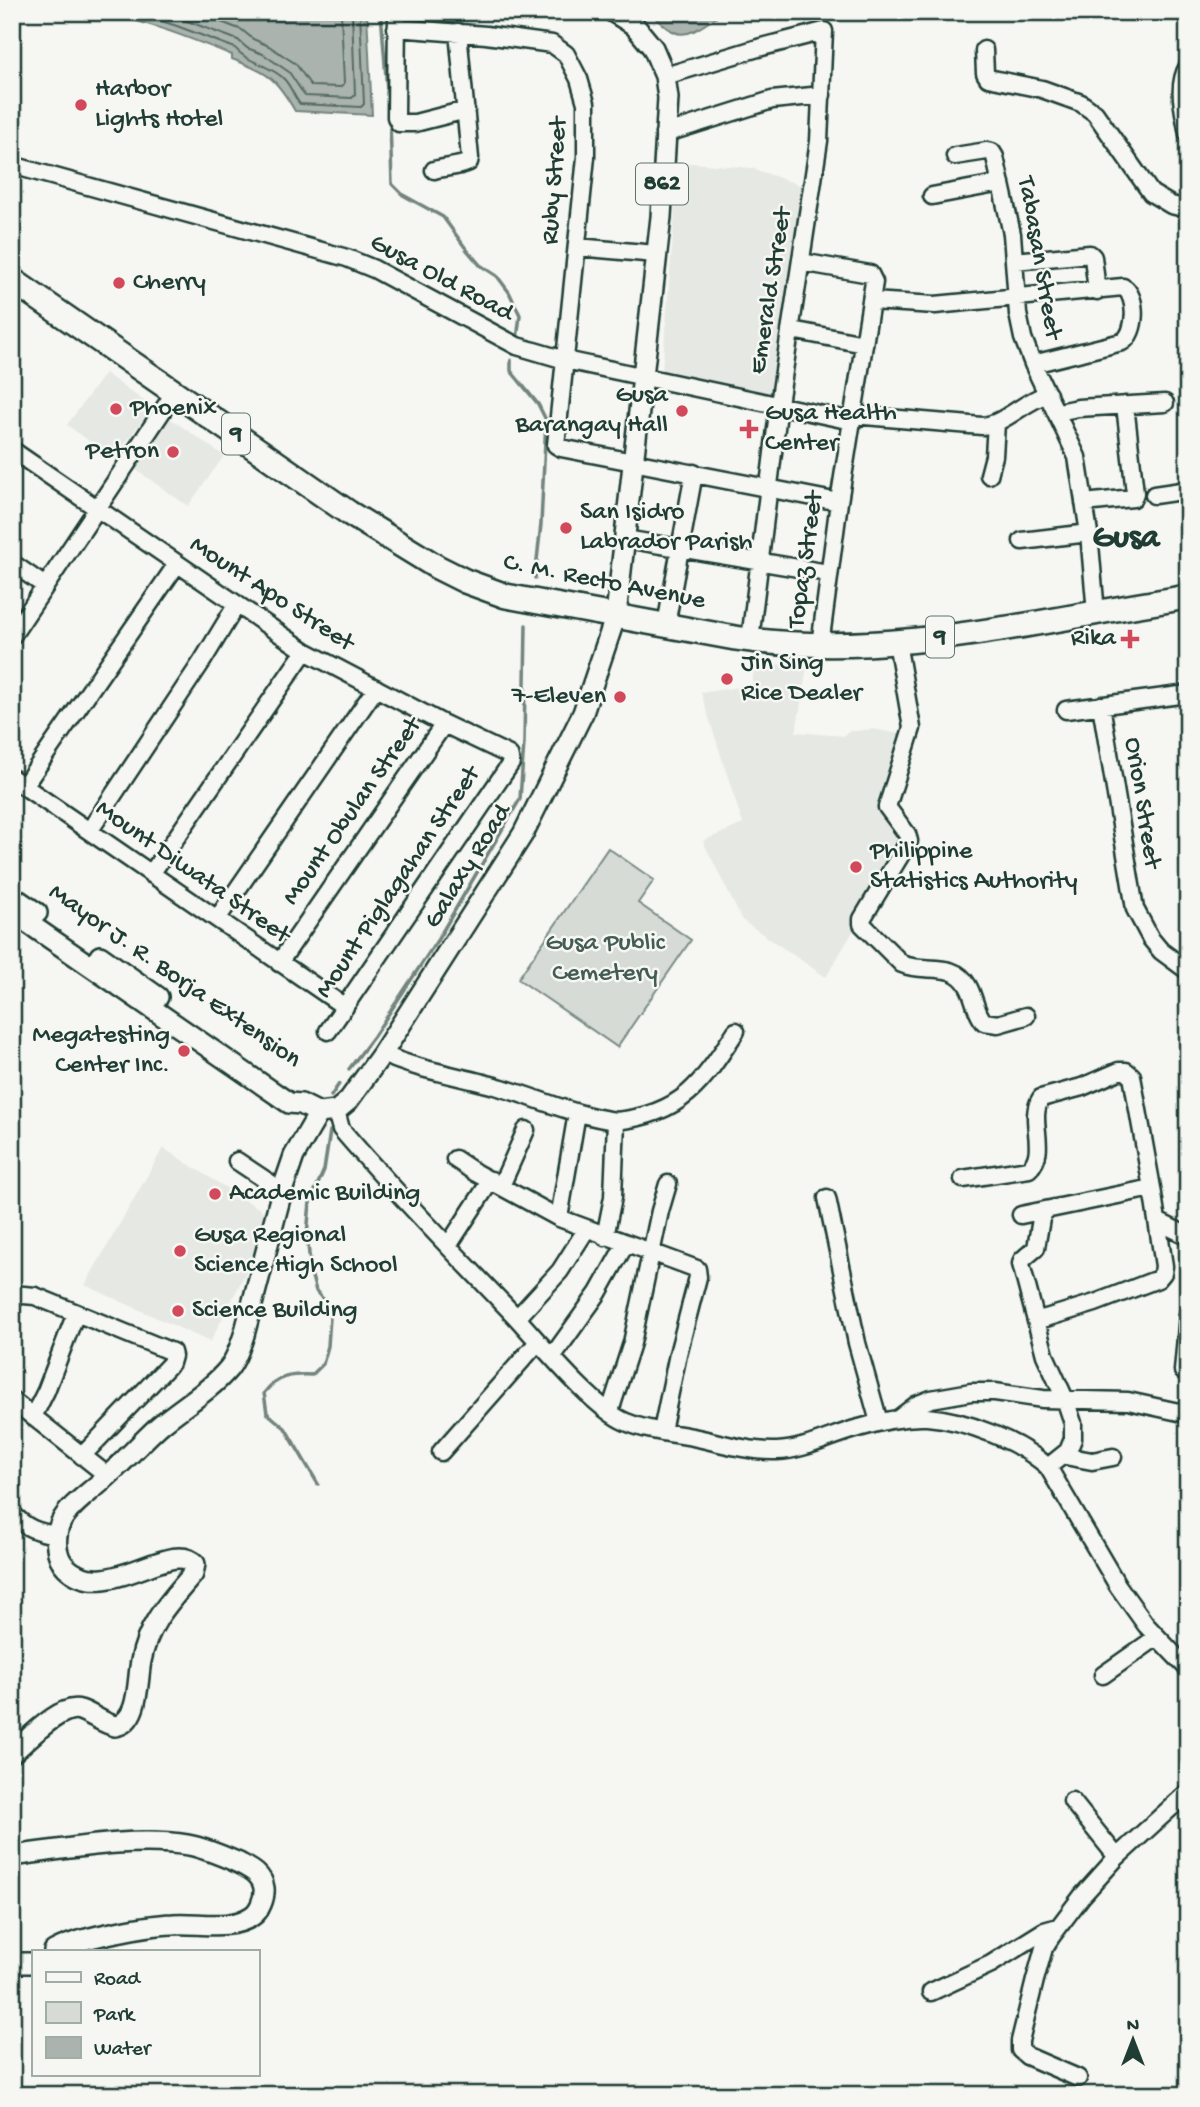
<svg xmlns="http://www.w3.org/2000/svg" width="1200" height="2107" font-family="'Gochi Hand',sans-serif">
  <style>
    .built { fill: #e6e8e4 }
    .green { fill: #d6dbd6; stroke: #7a8c85; stroke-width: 2 }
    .water { fill: #aab3ae; stroke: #72847d; stroke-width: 2 }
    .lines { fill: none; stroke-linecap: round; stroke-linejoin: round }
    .shore { stroke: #576c65; stroke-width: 2 }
    .stream { stroke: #72847d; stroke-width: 3.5 }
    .minor-casing { stroke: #1f3d34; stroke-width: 21 }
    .major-casing { stroke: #1f3d34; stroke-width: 24 }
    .highway-casing { stroke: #1f3d34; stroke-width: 28 }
    .minor { stroke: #f6f6f2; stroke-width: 16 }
    .major { stroke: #f6f6f2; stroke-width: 19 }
    .highway { stroke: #f6f6f2; stroke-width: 23 }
    .poi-dot { fill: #d1495b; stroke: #f6f6f2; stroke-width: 2.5 }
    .labels { text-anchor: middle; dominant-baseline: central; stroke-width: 5; stroke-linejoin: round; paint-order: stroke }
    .shield { fill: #f6f6f2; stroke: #60746d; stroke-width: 2 }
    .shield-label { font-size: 24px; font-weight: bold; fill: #1f3d34 }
    .poi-label { font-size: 26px; fill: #1f3d34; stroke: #f6f6f2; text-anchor: start }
    .street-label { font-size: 26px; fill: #1f3d34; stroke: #f6f6f2 }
    .park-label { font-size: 26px; fill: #445d54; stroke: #f6f6f2 }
    .district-label { font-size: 33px; font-weight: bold; fill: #1f3d34; stroke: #f6f6f2 }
  </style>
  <rect width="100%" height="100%" fill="#f6f6f2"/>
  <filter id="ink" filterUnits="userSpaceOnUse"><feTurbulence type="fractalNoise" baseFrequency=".0143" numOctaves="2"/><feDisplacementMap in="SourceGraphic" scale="14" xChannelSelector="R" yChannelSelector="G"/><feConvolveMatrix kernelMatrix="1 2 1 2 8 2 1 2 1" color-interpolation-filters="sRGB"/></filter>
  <g filter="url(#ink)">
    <path class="built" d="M 679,162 L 751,168 L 808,188 L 773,397 L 662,372 Z
      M 105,373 L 152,407 L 114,459 L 67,425 Z
      M 168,417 L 224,456 L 188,506 L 132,467 Z
      M 755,662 L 807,667 L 796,732 L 843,736 L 847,732 L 873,729 L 904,735 L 879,808 L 902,835 L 904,845 L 826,977 L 742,920 L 703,841 L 743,824 L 701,693 L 752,685 Z
      M 163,1148 L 274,1218 L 210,1342 L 85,1285 Z"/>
    <path class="green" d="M 608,848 L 654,880 L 638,903 L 691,940 L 617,1047 L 518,979 Z"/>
    <path class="water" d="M 94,12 L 367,13 L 372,115 L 295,111 C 276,78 269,73 232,59 L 232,55 C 187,37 142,19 94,12 Z
      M 650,12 L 725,12 C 690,32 683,49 650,12 Z"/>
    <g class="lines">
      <path class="shore" d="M 133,12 L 177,26 L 235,48 C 247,63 271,65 284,79 C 291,86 294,97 300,104 L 361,107 L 364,104 L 360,12
        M 163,12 L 238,40 L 247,48 L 263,54 L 289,72 L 305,96 L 352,98 L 355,95 L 352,12
        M 195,12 L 242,30 L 253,39 L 269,46 L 296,64 L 311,86 L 341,87 L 344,84 L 341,12"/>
      <path class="stream" d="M 381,12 L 388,103
        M 390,121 L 392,184 L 403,195 L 443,217 L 467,250 L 480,265 L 497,276 L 509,292 L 520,315 L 517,340
        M 511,360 L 511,371 L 538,404 L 546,420 L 541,524 L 535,578
        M 349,1069 L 374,1036 L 438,939 L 520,799 L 524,743 L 526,625
        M 331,1096 L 339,1084
        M 318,1484 L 285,1428 L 267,1413 L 264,1393 C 277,1376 291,1374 312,1375 L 323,1364 L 328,1346 L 330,1318 L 327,1304 L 316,1291 L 311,1273 L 307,1235 L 310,1202 L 324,1170 L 330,1131"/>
      <defs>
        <path id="minor" d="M 397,12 L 396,117 L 399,123 L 415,123 L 466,110
          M 396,28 L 486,35 L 552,44 L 566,54 L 579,79 L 586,103 L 586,157 L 556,445 L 561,448 L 839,502
          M 984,50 L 985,73 L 988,78 L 1042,89 L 1081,103 L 1095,113 L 1151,193 L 1171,205 L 1188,209
          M 1188,66 C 1176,87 1184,111 1188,134
          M 665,76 L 758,48 L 824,31 L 819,141 L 779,404 L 750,640
          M 664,134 L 772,100 L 822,95
          M 955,156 L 987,151 L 992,152 L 995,157 L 1012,234 L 1018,314 L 1023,338 L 1033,364 L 1077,457 L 1089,533 L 1096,613
          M 12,165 L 347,258 L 374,269 L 517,346 L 565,360 L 852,421
          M 434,170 C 445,167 459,167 469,162 L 470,158 L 458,32
          M 932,196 L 1001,183
          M 577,247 L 656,254
          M 1014,261 L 1090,254 L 1093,257 L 1097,291
          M 801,262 L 870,274 L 874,282 L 839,502 L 820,645
          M 872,301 L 935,305 L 1123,287 C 1138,295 1137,334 1122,342 L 1033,364
          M 792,330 L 864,344
          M 1058,412 L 1078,408 L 1165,403
          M 853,415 L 982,426 C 1005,424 1024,401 1048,394
          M 12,450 L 305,651 L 444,724 L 509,755 L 511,763 L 328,1031
          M 989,475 L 994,456 L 996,423
          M 1154,495 L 1188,490
          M 1084,503 L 1133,498 L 1135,493 L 1125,405
          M 625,539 L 828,573
          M 1022,541 L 1089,533
          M 12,563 L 45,586
          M 666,625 L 694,473
          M 12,636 L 175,392
          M 897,642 L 912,728 L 887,807 L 907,834 L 909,841 L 862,919 L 862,924 L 902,964 C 924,974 954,960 968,986 C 975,998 975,1012 984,1022 L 998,1024 L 1026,1016
          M 1101,705 L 1135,909 L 1151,939 L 1161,951 L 1188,971
          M 1066,710 L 1188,694
          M 12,778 L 345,1007
          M 24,786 L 177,564
          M 90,830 L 203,660 L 237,604
          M 151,874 L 305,651
          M 217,919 L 376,688
          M 279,963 L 444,724
          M 382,1054 C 420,1071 462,1076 502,1088 C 540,1099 576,1116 616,1121 L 613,1197 L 605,1237
          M 336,1111 L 341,1129 C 396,1194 457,1255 515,1316 C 541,1344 594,1409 626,1422 C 647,1431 671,1433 693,1437 C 720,1443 750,1452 777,1451 C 805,1450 832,1435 859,1428 C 881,1421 904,1416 927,1417 C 965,1420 1020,1441 1048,1467 L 1118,1586 L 1146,1625 L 1188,1669
          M 616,1121 C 683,1114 703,1082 736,1031
          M 455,1159 L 476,1173 L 559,1218 L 697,1269 L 698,1277 L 678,1354 L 662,1431
          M 237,1161 L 282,1191
          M 963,1179 L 1029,1169 C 1049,1151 1027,1119 1041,1098 L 1082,1087 L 1119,1071 L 1126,1071 L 1132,1076 L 1133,1082 L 1152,1188 L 1021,1215
          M 501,1186 L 526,1130
          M 827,1198 L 857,1343 L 879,1422
          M 1045,1210 L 1041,1219 L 1036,1248 L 1022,1260 L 1021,1264 L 1045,1355 L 1065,1399 L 1073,1423 L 1073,1439 L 1068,1451 L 1048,1467
          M 559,1218 L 577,1113
          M 1157,1221 L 1188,1236
          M 448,1246 L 491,1180
          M 12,1294 L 35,1296 L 172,1352 L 173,1356 L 171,1363 L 82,1456
          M 517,1318 L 560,1271 L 586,1230
          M 1036,1321 L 1095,1303 L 1158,1279 L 1163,1273 L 1164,1266 L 1152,1188
          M 552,1357 L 598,1293 L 626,1243
          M 1183,1371 L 1188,1314
          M 12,1400 L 108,1476
          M 610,1411 L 632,1343 L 660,1211 L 668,1184
          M 33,1417 L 46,1391 L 76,1313
          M 899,1418 L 916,1405 L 931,1399 L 971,1392 L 995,1392 L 1043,1399 L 1128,1401 L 1188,1414
          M 441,1452 L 538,1342
          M 1065,1456 L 1092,1461 L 1113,1457
          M 12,1513 C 25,1528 37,1532 57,1535
          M 1103,1675 L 1157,1637
          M 1072,1801 L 1117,1857
          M 931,1992 L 991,1964 L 1044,1931 L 1058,1927
          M 1078,2078 L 1027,2056 L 1020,2050 L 1020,2041 L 1035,1980 L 1044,1948 L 1051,1937 L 1082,1896 L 1117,1857 L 1188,1792"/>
        <path id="major" d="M 12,896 L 37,913
          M 12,912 L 289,1103 L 301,1104 L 319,1113 L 336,1111 L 348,1101 L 382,1054 L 523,834 L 583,713 L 616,615 L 661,217 L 668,98 L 665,76 L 653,48 L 634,25 L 613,12
          M 100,956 L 158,997
          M 12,1753 C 27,1741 60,1704 80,1710 C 92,1714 102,1723 115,1726 C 140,1722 137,1680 141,1661 C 148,1623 169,1603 193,1574 L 195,1564 C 171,1538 105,1606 66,1567 C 55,1556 54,1536 61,1522 C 69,1506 89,1493 102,1481 C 122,1464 139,1444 159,1426 C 181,1407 210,1391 229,1368 C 237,1358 240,1346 244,1335 L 282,1191 L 294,1156 L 319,1113
          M 12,1856 C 67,1849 134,1836 188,1845 C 205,1848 223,1856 239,1863 C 250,1869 262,1874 264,1888 C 265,1897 260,1911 252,1916 C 230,1931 198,1922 173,1924 C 146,1925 76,1938 54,1951
          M 12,1963 L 33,1963"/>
        <path id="highway" d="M 12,280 L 349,513 L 437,567 L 465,581 L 506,596 L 735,638 C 887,661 1038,620 1188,597"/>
      </defs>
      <use href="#minor" class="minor-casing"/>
      <use href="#major" class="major-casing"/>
      <use href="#highway" class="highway-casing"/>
      <use href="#minor" class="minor"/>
      <use href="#major" class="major"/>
      <use href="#highway" class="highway"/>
    </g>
  </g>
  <g class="poi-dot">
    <circle cx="81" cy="105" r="7"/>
    <circle cx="119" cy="283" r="7"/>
    <circle cx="116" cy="409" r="7"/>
    <circle cx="682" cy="411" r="7"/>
    <path d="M745.5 418.5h7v7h7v7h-7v7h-7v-7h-7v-7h7z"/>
    <circle cx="173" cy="452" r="7"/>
    <circle cx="566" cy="528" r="7"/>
    <path d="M1126.5 628.5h7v7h7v7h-7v7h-7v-7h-7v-7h7z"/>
    <circle cx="727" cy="679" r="7"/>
    <circle cx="620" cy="697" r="7"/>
    <circle cx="856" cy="867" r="7"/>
    <circle cx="184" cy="1051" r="7"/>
    <circle cx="215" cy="1194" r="7"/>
    <circle cx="180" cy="1251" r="7"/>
    <circle cx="178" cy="1311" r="7"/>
  </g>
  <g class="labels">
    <g class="shield">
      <rect x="636" y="163.5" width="52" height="41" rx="5"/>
      <rect x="222" y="413.5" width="28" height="41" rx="5"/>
      <rect x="926" y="616.5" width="28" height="41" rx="5"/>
    </g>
    <g class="shield-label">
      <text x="662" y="184">862</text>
      <text x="236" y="434">9</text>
      <text x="940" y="637">9</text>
    </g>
    <g class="poi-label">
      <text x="95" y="90">Harbor<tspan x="95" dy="30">Lights Hotel</tspan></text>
      <text x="133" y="283">Cherry</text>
      <text x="668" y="396" text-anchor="end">Gusa<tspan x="668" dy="30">Barangay Hall</tspan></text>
      <text x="130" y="409">Phoenix</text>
      <text x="765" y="414">Gusa Health<tspan x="765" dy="30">Center</tspan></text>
      <text x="159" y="452" text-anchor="end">Petron</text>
      <text x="580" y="513">San Isidro<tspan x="580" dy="30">Labrador Parish</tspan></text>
      <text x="1116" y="639" text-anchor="end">Rika</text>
      <text x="741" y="664">Jin Sing<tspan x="741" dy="30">Rice Dealer</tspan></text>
      <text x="606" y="697" text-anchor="end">7-Eleven</text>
      <text x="870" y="852">Philippine<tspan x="870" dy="30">Statistics Authority</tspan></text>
      <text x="170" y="1036" text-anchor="end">Megatesting<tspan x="170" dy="30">Center Inc.</tspan></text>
      <text x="229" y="1194">Academic Building</text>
      <text x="194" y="1236">Gusa Regional<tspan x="194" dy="30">Science High School</tspan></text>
      <text x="192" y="1311">Science Building</text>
    </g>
    <g class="street-label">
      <text transform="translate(556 181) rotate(-86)">Ruby Street</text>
      <text transform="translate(1038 258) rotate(80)">Tabasan Street</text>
      <text transform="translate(441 279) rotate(28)">Gusa Old Road</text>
      <text transform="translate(772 291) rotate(-81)">Emerald Street</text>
      <text transform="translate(807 560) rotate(-82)">Topaz Street</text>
      <text transform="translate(604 583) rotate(11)">C. M. Recto Avenue</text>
      <text transform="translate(271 595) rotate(33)">Mount Apo Street</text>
      <text transform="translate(1141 803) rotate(81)">Orion Street</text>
      <text transform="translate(353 812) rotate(-55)">Mount Obulan Street</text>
      <text transform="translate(469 867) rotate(-58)">Galaxy Road</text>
      <text transform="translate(192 873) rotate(35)">Mount Diwata Street</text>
      <text transform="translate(399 883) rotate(-56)">Mount Piglagahan Street</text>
      <text transform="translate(174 977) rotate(35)">Mayor J. R. Borja Extension</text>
    </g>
    <g class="park-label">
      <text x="605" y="944">Gusa Public<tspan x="605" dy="30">Cemetery</tspan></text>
    </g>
    <g class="district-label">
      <text x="1126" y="539">Gusa</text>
    </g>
  </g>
  <rect width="1200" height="2107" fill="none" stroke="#f6f6f2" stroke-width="42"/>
  <rect x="21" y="21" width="1158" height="2065" fill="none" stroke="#1f3d34" stroke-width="2.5" filter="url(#ink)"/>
  <rect x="32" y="1950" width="228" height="126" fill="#f6f6f2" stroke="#a0aca6" stroke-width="2"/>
  <rect x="46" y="1972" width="35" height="10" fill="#f6f6f2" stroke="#a0aca6" stroke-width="2"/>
  <text x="94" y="1984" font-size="21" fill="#1f3d34">Road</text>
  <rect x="46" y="2002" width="35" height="21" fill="#d6dbd6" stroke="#a0aca6" stroke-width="2"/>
  <text x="94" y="2020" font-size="21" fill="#1f3d34">Park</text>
  <rect x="46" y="2037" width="35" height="21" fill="#aab3ae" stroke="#a0aca6" stroke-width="2"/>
  <text x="94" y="2054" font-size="21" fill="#1f3d34">Water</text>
  <g transform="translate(1133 2040)" stroke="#f6f6f2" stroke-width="5" paint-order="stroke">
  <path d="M0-5L12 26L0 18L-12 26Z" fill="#1f3d34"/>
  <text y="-10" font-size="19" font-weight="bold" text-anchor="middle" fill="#1f3d34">N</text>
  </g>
</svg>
